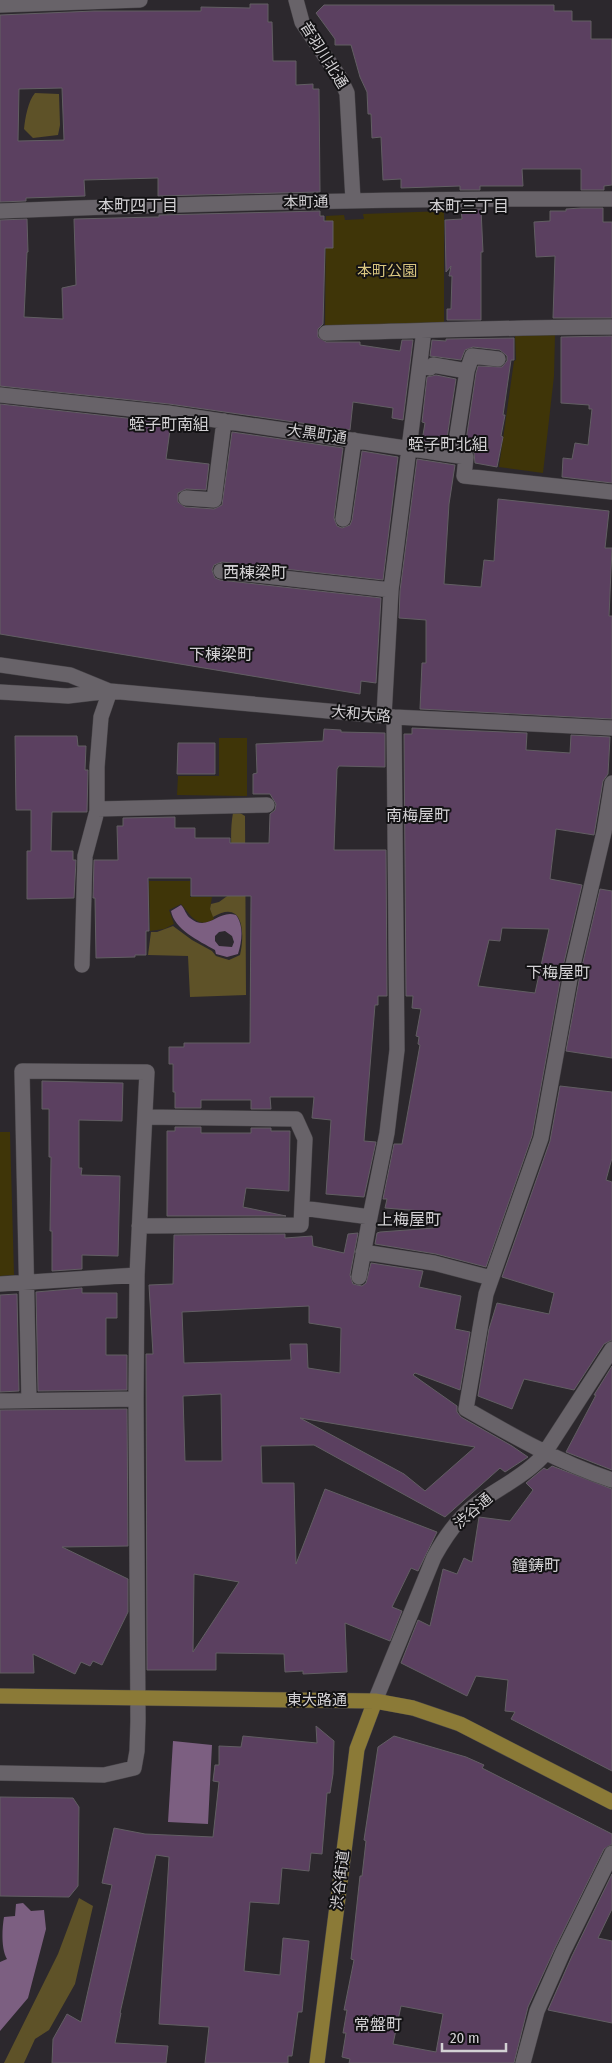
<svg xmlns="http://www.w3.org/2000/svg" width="612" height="2063" font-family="'Fira Sans Condensed','Noto Sans JP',sans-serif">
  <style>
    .green { fill: #3f3508 }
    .forest { fill: #5e5228 }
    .water { fill: #7c5f81; fill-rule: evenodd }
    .building { fill: #5b4060; stroke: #625e63; fill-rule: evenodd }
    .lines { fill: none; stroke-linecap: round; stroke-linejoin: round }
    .minor-casing { stroke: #464347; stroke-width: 16 }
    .major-casing { stroke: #464347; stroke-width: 16 }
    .minor { stroke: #686369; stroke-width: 15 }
    .major { stroke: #8b7a37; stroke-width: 15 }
    .labels { text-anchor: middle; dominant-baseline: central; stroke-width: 4; stroke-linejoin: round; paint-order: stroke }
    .street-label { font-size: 15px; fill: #d3d1d4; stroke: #131214 }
    .park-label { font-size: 15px; fill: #d9c680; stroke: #131214 }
    .neighbourhood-label { font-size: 16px; fill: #d3d1d4; stroke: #131214 }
  </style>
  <rect width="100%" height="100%" fill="#2c282d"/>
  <path class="green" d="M 444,211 L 444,328 L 325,328 L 326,216 L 344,215 L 345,220 L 364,219 L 363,214 Z
    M 555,334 L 554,376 L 543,473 L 499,467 L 514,361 L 516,360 L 515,336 Z
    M 219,738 L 247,738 L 247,796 L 177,795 L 178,776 L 219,776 Z
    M 149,881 L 190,881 L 190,897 L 212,897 L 210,909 L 214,919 C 197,930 190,914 181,904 L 169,910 L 174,924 L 164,929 L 150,931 Z
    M 0,1132 L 10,1132 L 14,1275 L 0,1276 Z"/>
  <path class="forest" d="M 35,93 L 59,94 L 60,125 L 58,135 L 33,138 L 24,129 C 25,119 28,101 35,93 Z
    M 233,813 L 240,813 L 245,816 L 246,995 L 190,997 L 188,956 L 148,955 L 151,932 L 157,932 L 173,926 L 192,940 L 212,951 L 216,956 L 229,960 L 240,955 C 245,934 244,898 213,917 L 210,909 L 211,904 L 219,902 L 230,894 C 235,867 228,840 233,813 Z
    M 79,1898 L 93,1906 L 75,1984 L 49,2030 L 35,2039 L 24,2063 L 4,2063 L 58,1954 Z"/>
  <path class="water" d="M 181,905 C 185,909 186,915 190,918 C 208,933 218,909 236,915 C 244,926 242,941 238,954 L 227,957 L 216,954 L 215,950 C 199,941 174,929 171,911 ZM 225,931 L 232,936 L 234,942 L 232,947 L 219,946 L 215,941 L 215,936 L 219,932 Z
    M 173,1741 L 212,1745 L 208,1824 L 168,1822 Z
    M 23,1903 L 31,1911 L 44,1910 L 46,1929 L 28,1998 L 0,2031 L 0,1962 L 7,1959 C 1,1949 2,1929 4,1917 L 15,1916 L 16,1904 Z"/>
  <path class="building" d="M 250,4 L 268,4 L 268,22 L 272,22 L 273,61 L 296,61 L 296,85 L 313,84 L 313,89 L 319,89 L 320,192 L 158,196 L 158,178 L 84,180 L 85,196 L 26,198 L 26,201 L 0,202 L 0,15 L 94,11 L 201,11 L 201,7 L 250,8 ZM 62,88 L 64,140 L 18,141 L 19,89 Z
    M 324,5 L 554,5 L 554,11 L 572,11 L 572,21 L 591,21 L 591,39 L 612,39 L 612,185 L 604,186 L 604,190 L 581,190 L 581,169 L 522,169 L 523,186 L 480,186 L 480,190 L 460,190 L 460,186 L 401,188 L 401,179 L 383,180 L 381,137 L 372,138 L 371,114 L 368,114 L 367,92 L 360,77 L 351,45 L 335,45 L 335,39 L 316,13 Z
    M 581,208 L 603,208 L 603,222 L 612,222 L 612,318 L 553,318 L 555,256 L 536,257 L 534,222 L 550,221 L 550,211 L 566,211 L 566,209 Z
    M 461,209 L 481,209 L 483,252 L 481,252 L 481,320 L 447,320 L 447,309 L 451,309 L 452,276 L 449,276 L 451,266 L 446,272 L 445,220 L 462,219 Z
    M 320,211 L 320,216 L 324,216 L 324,221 L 333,221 L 333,248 L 325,248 L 323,324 L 318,329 L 318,337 L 326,342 L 360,342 L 360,345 L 400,351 L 402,340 L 413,340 L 403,420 L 392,418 L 393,408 L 353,402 L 350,430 L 169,404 L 0,386 L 0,220 L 27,219 L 28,252 L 27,252 L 24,317 L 63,319 L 62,288 L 76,285 L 74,219 L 155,217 L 159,217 L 159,215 Z
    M 612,336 L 612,483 L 562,477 L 563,458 L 572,459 L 575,443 L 588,445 L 592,409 L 589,409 L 589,405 L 561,403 L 561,337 Z
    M 514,338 L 514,360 L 511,360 L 503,415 L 505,415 L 501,436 L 503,437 L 497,467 L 475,463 L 474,453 L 471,449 L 465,447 L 476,373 L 478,366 L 502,367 L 507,361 L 507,356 L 500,350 L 473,347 L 465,350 L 461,360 L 430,356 L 432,340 L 446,341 L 446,339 Z
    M 436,375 L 456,379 L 446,445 L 422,441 L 425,423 L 422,422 L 427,377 Z
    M 0,404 L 171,423 L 166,459 L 209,464 L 206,490 L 186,489 L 178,493 L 178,502 L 185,507 L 214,509 L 222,505 L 232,432 L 343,448 L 334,518 L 337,526 L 342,528 L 350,525 L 352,520 L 362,451 L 398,457 L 383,580 L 222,562 L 214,565 L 212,570 L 215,578 L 220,580 L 381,598 L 376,683 L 361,681 L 360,694 L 0,634 Z
    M 417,459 L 455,465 L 449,504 L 444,584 L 481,587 L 484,560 L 494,561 L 498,499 L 609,511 L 605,548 L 612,548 L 609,616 L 612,616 L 612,719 L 420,709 L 422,663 L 426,663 L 426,620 L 399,618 L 400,591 Z
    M 412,728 L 527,733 L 526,750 L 570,753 L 571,735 L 610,737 L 608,774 L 603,781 L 594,835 L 556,829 L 550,879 L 582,885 L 562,971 L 532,1136 L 486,1267 L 436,1254 L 375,1244 L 377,1233 L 380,1232 L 434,1228 L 434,1212 L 385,1208 L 387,1199 L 383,1199 L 394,1144 L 402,1144 L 420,1045 L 418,1044 L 419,1037 L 416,1036 L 421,1009 L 412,1008 L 413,996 L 406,996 L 404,734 L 412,734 ZM 502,928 L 549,929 L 535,993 L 478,986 L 489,940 L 500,941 Z
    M 324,729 L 341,730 L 341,732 L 385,733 L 385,767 L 339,766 L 337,769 L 334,850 L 386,850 L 387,996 L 378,996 L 378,1005 L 375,1005 L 364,1141 L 376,1142 L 364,1197 L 326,1194 L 331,1120 L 312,1118 L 314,1097 L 270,1097 L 271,1109 L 251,1109 L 251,1100 L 201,1100 L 201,1108 L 175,1108 L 175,1092 L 173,1092 L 173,1064 L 169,1064 L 169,1047 L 184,1047 L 184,1043 L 250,1043 L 251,896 L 191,896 L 191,878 L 148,878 L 149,931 L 146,931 L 146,955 L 135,955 L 135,957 L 96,958 L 95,898 L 93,898 L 94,860 L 118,860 L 117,826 L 123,826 L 123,818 L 175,817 L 175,828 L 195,828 L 195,838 L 230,838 L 230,843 L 269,843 L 270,814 L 275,810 L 276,804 L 270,794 L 253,794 L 253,774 L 257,773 L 256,744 L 323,741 Z
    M 15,736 L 77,736 L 78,746 L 86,746 L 85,770 L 88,770 L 87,812 L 52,812 L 51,851 L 73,851 L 73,860 L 76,860 L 74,898 L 27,899 L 27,851 L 31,851 L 31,810 L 16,810 Z
    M 178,743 L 215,743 L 215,774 L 177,774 Z
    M 600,889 L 612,891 L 612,1058 L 566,1051 L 580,975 Z
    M 42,1081 L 123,1083 L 122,1121 L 79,1120 L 79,1168 L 82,1168 L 81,1175 L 120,1176 L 118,1256 L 82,1255 L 82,1269 L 52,1271 L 52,1231 L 50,1231 L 51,1157 L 49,1157 L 49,1109 L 42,1109 Z
    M 560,1086 L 612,1092 L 612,1158 L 606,1180 L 612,1182 L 612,1340 L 604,1344 L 574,1390 L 524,1379 L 512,1409 L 478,1396 L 489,1329 L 497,1303 L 549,1314 L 554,1293 L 502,1277 L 550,1141 Z
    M 175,1127 L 201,1127 L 201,1133 L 251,1133 L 251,1128 L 271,1128 L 271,1131 L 290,1131 L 289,1191 L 246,1188 L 243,1207 L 286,1216 L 167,1216 L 167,1131 L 175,1131 Z
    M 358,1233 L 350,1275 L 353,1284 L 362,1286 L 366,1283 L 371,1263 L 423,1271 L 419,1287 L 461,1296 L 455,1329 L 470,1332 L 460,1390 L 415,1373 L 413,1375 L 457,1406 L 457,1412 L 461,1417 L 512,1446 L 528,1457 L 505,1472 L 500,1468 L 445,1517 L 314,1445 L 261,1446 L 262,1483 L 294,1483 L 296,1564 L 325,1489 L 437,1532 L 418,1571 L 411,1568 L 392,1607 L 402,1611 L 390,1641 L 345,1623 L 347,1672 L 303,1674 L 303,1671 L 285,1672 L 284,1654 L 216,1653 L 216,1670 L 147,1670 L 146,1354 L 153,1354 L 149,1285 L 173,1284 L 174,1235 L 285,1234 L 285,1238 L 312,1236 L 313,1246 L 344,1253 L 348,1234 ZM 309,1306 L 309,1323 L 341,1328 L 340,1373 L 308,1368 L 307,1344 L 290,1344 L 291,1360 L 184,1363 L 182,1312 ZM 221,1394 L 222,1461 L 185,1461 L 183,1396 ZM 300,1418 L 475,1447 L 425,1491 L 404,1474 ZM 194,1574 L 239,1582 L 193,1652 Z
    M 82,1288 L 82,1293 L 117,1293 L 117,1318 L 106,1318 L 106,1355 L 127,1355 L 127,1390 L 38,1391 L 36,1292 Z
    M 17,1294 L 19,1391 L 0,1392 L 0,1295 Z
    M 612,1366 L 612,1470 L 566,1452 L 596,1395 L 594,1395 Z
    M 127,1409 L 128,1546 L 62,1547 L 128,1579 L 128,1612 L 102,1665 L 93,1661 L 90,1666 L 81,1662 L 75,1674 L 33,1654 L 34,1673 L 0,1673 L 0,1410 Z
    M 552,1466 L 612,1489 L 612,1771 L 511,1719 L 515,1712 L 505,1711 L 508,1680 L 476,1676 L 467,1696 L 401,1663 L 418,1620 L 430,1626 L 443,1569 L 457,1574 L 464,1558 L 472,1562 L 479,1517 L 510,1521 L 533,1490 L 526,1483 L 544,1468 L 547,1470 Z
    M 316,1726 L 334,1741 L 333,1774 L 330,1793 L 327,1793 L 322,1854 L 311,1853 L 309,1871 L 282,1868 L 279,1904 L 250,1902 L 244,1971 L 280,1975 L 283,1938 L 309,1941 L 302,2012 L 298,2012 L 292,2056 L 288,2056 L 288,2063 L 205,2063 L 209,2027 L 159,2024 L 169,1857 L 156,1855 L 120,2013 L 121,2013 L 115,2043 L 168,2046 L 166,2063 L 52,2063 L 53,2039 L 67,2014 L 81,2022 L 112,1885 L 102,1883 L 114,1828 L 145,1834 L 213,1837 L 219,1782 L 213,1781 L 215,1765 L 219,1765 L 219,1746 L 241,1747 L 243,1736 L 317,1743 Z
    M 394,1736 L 466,1757 L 484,1765 L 482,1768 L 612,1834 L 612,1844 L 604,1849 L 555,1948 L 528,2007 L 514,2063 L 349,2063 L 350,2059 L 342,2057 L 346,2033 L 343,2033 L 347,2010 L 344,2010 L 354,1960 L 351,1959 L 360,1876 L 362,1876 L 366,1841 L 364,1840 L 378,1747 ZM 401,2006 L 443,2014 L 436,2052 L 393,2044 Z
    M 0,1797 L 73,1798 L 79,1807 L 78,1886 L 69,1897 L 0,1896 Z
    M 612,1874 L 612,1909 L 598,1938 L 612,1941 L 612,2023 L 548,2010 L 572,1956 Z"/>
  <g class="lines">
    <defs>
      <path id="minor" d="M 296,0 L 302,22 L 340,78 L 347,93 L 353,200
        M 0,5 L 140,0
        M 0,211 C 204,203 408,198 612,199
        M 326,333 C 421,331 517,327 612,327
        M 420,366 L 430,368 L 433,365 L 467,371
        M 0,395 L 168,413 L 466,457 L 464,476 L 612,492
        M 454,455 L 467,371 L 472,356 L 498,359
        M 186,498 L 214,500 L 224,421
        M 343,519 L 354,440
        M 221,571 L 391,590
        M 0,665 L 70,675 L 109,691
        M 0,692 L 68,696 L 110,691 L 394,717 L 612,728
        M 384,716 L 391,590 L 423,338
        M 612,783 L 604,832 L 571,973 L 541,1138 L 486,1294 L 466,1409 C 513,1436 560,1463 612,1480
        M 97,809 L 267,805
        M 82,965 L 85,856 L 97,811 L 97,767 L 101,717 L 110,691
        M 302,1208 L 370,1217 L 387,1133 L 397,1050 L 394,717
        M 139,1226 L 301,1225 L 305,1139 L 296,1119 L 145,1117
        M 363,1252 L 434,1263 L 491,1278
        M 359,1277 L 370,1217
        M 0,1284 L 137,1275
        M 0,1401 L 136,1399
        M 375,1701 L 434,1557 C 445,1537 459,1516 478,1503 C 499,1488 524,1476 542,1457 L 612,1349
        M 0,1773 L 104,1775 L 134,1768 L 137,1751 L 138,1721 L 136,1399 L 137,1275 L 147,1072 L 22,1071 L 29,1401
        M 523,2063 L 537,2011 L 563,1952 L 612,1853"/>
      <path id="major" d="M 0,1696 L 375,1701 L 413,1708 L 460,1724 L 612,1802
        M 317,2063 L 357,1749 L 375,1701"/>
    </defs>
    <use href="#minor" class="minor-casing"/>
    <use href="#major" class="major-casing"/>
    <use href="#minor" class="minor"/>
    <use href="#major" class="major"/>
  </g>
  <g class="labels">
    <g class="street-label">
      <text transform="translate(324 55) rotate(58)">音羽川北通</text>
      <text transform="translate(306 202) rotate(-1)">本町通</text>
      <text transform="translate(317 434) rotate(8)">大黒町通</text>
      <text transform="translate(361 714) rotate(5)">大和大路</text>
      <text transform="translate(473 1511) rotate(-41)">渋谷通</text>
      <text x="317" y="1700">東大路通</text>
      <text transform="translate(340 1880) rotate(-83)">渋谷街道</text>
    </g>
    <g class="park-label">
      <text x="387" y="271">本町公園</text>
    </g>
    <g class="neighbourhood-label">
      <text x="138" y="205">本町四丁目</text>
      <text x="469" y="206">本町三丁目</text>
      <text x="169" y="424">蛭子町南組</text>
      <text x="448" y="444">蛭子町北組</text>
      <text x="255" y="572">西棟梁町</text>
      <text x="221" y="654">下棟梁町</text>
      <text x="418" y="815">南梅屋町</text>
      <text x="558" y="972">下梅屋町</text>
      <text x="409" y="1219">上梅屋町</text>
      <text x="536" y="1565">鐘鋳町</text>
      <text x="378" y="2024">常盤町</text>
    </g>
  </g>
  <path d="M442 2043v8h64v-8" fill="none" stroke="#d3d1d4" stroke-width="2.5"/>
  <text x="450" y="2043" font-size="15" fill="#d3d1d4" stroke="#131214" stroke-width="4" paint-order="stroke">20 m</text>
</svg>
